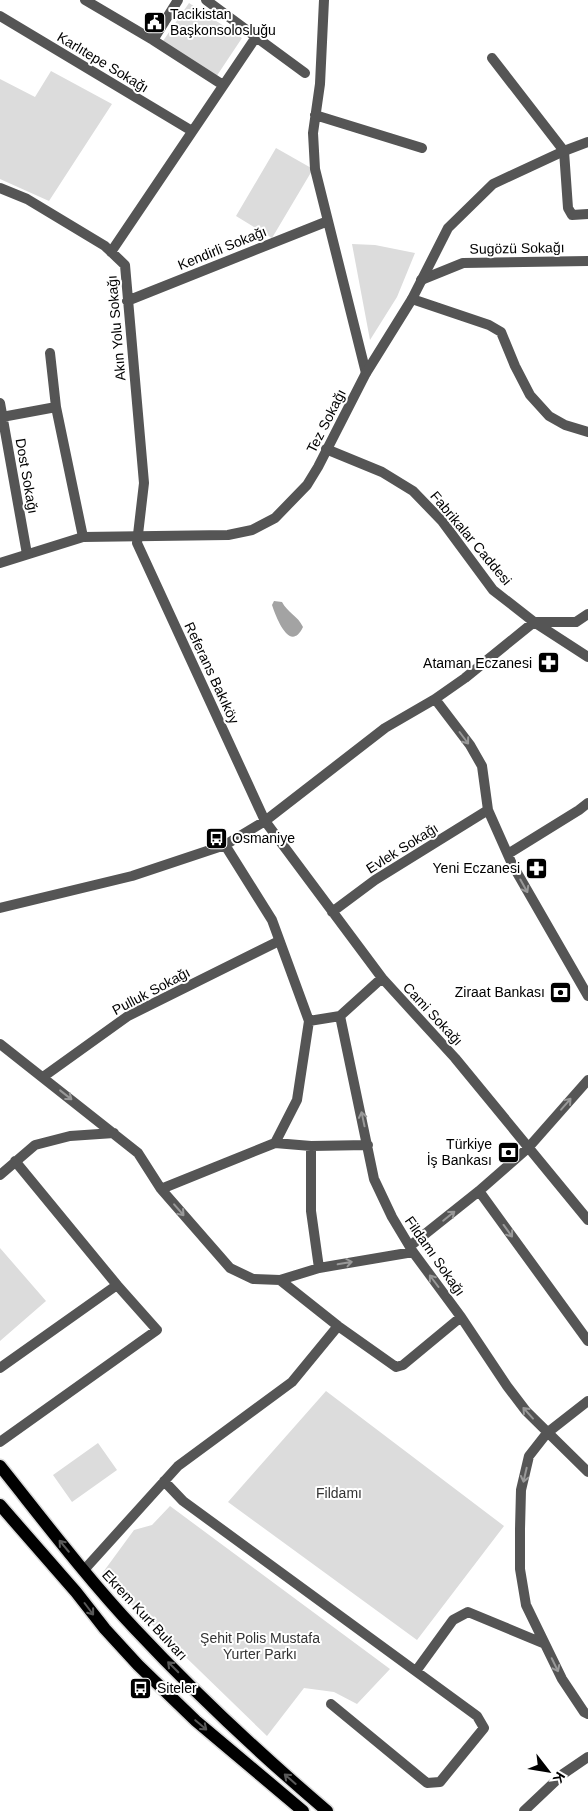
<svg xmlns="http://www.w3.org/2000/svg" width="588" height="1811" font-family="Arial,sans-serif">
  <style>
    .green { fill: #dcdcdc }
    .water { fill: #a3a3a3 }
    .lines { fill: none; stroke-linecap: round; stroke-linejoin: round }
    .primary-casing { stroke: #dbdbdb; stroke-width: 15 }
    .minor { stroke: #555; stroke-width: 10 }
    .tertiary { stroke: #555; stroke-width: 10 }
    .primary { stroke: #000; stroke-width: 12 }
    .oneway { stroke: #999 }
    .oneway2 { stroke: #595959 }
    .labels { text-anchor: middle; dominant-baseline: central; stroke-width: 4; stroke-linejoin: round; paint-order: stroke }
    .poi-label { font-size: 14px; fill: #000; stroke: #fff; text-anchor: end }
    .street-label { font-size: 14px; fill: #000; stroke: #fff }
    .park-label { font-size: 14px; fill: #333; stroke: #fff }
  </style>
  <rect width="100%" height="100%" fill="#fff"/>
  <path class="green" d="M 189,3 L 242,38 L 216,77 L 163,41 Z
    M 51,71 L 112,104 L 49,201 L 0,179 L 0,79 L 35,97 Z
    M 276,148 L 313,169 L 272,238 L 236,216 Z
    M 352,244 L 375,245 L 415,253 L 397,297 L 370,340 Z
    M 0,1248 L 46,1301 L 0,1341 Z
    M 326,1391 L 504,1526 L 417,1640 L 228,1502 Z
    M 98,1443 L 117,1470 L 72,1502 L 53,1475 Z
    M 170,1506 L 390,1669 L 357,1704 L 334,1692 L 304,1688 L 267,1736 L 101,1575 L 134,1530 L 152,1525 Z"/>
  <path class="water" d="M 274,601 L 282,602 C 287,612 298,616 303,627 C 290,654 276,617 272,605 Z"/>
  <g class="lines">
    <defs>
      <path id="primary" d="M 0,1466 C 44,1521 87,1578 135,1629 C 195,1693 260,1754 327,1811
        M 0,1505 L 76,1592 L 105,1629 L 138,1665 L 196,1721 L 303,1811"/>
    </defs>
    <use href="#primary" class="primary-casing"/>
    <path class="minor" d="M 85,0 L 153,40 L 223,85
      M 324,0 L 320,84 L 313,133 L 315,169 L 366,373
      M 0,16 L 192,131
      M 256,37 L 305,73
      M 153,40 L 178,0
      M 492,58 L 564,151 L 568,208 L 572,215 L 588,214
      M 315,115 L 422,148
      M 0,188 L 27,199 L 105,246 L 125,265 L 144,483 L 137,543 L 265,821 L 382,978 L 455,1058 L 588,1220
      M 111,252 L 256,37 L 206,0
      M 421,280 L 463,263 L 588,261
      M 412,299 L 489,325 L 501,332 L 515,366 L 530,395 L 549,416 L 565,425 L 588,432
      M 127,301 L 328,221
      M 50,353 L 56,407
      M 0,403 L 27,554
      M 2,417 L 56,407 L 83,537
      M 326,449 L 382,472 L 413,491 L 442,521 L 493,590 L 534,622 L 588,657
      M 435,699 L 470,745 L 482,766 L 488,810 L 512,864 L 588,996
      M 225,845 L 272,920 L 309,1021 L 297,1100 L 275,1143
      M 508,854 L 579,810 L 588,803
      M 0,908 L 132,876 L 225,845 L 265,821 L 385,728 L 435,699 L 465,678 L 534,622 L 576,622 L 588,614
      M 332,912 L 375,880 L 488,810
      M 340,1016 L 374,1179 L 392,1217 L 413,1252 L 461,1317 L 507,1386 L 526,1411 L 588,1472
      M 309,1021 L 340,1016 L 382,978
      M 0,1044 L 138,1153 L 161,1189 L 230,1268 L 253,1279 L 280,1280 L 319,1268 L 413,1252
      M 43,1077 L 128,1016 L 279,941
      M 311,1146 L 311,1211 L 319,1268
      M 0,1175 L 35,1145 L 70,1136 L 114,1133
      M 161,1189 L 275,1143 L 311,1146 L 368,1145
      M 479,1191 L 588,1341
      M 410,1246 L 479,1191 L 528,1148 L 588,1080
      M 280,1280 L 338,1326 L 396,1367 L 403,1365 L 461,1317
      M 0,1368 L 117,1285 L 15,1161
      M 588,1401 L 547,1433 L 529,1456 L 521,1490 L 520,1529 L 520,1569 L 526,1605 L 562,1679 L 584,1712 L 588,1714
      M 0,1442 L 157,1330 L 117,1285
      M 164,1481 L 183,1501 L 477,1716 L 484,1728 L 440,1782 L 427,1783 L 331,1704
      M 84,1570 L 178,1466 L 292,1382 L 338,1326
      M 416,1671 L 453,1620 L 468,1612 L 545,1644"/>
    <path class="tertiary" d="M 0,563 L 83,537 L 228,535 L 252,530 L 275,518 L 307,485 L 318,467 L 366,373 L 412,299 L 448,228 L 493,184 L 564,151 L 588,142
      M 524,1811 L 563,1774 L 588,1757"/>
    <use href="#primary" class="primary"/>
  </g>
  <defs><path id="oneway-shaft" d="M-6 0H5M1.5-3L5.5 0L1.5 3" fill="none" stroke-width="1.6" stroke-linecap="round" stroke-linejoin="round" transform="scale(1.25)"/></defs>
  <g class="oneway">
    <use href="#oneway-shaft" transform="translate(464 738) rotate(53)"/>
    <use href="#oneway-shaft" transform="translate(524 886) rotate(61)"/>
    <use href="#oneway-shaft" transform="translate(66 1095) rotate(38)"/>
    <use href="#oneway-shaft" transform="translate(566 1104) rotate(-49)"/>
    <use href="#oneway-shaft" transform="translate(363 1119) rotate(-102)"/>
    <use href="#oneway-shaft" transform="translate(179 1210) rotate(49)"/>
    <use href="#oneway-shaft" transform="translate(449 1216) rotate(-39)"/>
    <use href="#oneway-shaft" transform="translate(508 1231) rotate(54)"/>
    <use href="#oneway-shaft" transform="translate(345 1263) rotate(-10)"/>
    <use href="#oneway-shaft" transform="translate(434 1281) rotate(-127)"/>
    <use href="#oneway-shaft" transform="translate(528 1413) rotate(-132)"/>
    <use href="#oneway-shaft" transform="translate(525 1475) rotate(103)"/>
    <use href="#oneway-shaft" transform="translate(555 1665) rotate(64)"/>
  </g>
  <g class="oneway2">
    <use href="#oneway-shaft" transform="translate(64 1546) rotate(-130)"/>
    <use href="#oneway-shaft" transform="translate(89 1609) rotate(53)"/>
    <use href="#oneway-shaft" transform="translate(173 1667) rotate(-135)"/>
    <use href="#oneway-shaft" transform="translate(201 1725) rotate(40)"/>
    <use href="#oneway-shaft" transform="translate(290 1779) rotate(-139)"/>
  </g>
  <defs>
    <symbol id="civic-square" viewBox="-11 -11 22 22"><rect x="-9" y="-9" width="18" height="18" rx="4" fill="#000" stroke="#fff"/><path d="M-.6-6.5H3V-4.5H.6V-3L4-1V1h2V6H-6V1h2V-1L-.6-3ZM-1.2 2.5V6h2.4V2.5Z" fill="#fff"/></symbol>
    <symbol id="pharmacy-square" viewBox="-11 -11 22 22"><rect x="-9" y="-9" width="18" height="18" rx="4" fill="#000" stroke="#fff"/><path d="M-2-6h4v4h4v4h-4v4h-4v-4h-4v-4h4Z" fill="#fff"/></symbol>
    <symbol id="bus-square" viewBox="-11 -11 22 22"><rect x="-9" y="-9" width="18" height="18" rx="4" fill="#000" stroke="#fff"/><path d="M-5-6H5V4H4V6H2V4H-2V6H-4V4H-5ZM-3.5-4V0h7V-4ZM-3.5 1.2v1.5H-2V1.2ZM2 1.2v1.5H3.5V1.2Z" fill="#fff"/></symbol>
    <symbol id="bank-square" viewBox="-11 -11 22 22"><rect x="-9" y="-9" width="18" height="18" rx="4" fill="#000" stroke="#fff"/><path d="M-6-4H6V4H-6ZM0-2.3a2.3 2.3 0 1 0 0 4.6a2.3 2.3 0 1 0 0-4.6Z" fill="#fff"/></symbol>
  </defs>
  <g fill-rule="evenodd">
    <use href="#civic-square" x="142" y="10" width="25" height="25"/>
    <use href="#pharmacy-square" x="536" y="650" width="25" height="25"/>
    <use href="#bus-square" x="204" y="826" width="25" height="25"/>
    <use href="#pharmacy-square" x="524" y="856" width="25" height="25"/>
    <use href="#bank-square" x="548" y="980" width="25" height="25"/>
    <use href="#bank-square" x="496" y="1140" width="25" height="25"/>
    <use href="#bus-square" x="128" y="1676" width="25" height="25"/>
  </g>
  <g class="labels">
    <g class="poi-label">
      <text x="170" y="14" text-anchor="start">Tacikistan<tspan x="170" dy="16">Başkonsolosluğu</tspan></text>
      <text x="532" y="663">Ataman Eczanesi</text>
      <text x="232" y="838" text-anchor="start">Osmaniye</text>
      <text x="520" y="868">Yeni Eczanesi</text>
      <text x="545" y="992">Ziraat Bankası</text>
      <text x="492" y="1144">Türkiye<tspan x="492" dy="16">İş Bankası</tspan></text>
      <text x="157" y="1688" text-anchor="start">Siteler</text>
    </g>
    <g class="street-label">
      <text transform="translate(103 62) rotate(31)">Karlıtepe Sokağı</text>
      <text transform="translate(222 248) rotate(-22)">Kendirli Sokağı</text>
      <text transform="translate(517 248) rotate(-1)">Sugözü Sokağı</text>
      <text transform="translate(116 328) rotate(-95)">Akın Yolu Sokağı</text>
      <text transform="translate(326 421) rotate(-63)">Tez Sokağı</text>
      <text transform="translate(27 476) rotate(80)">Dost Sokağı</text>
      <text transform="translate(471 538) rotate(50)">Fabrikalar Caddesi</text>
      <text transform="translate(212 673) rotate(65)">Referans Bakıköy</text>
      <text transform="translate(402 848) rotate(-32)">Evlek Sokağı</text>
      <text transform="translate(151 991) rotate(-28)">Pulluk Sokağı</text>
      <text transform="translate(433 1014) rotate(47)">Cami Sokağı</text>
      <text transform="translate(435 1256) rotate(55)">Fildamı Sokağı</text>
      <text transform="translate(145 1615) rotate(47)">Ekrem Kurt Bulvarı</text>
    </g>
    <g class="park-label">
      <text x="339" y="1493">Fildamı</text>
      <text x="260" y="1638">Şehit Polis Mustafa<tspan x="260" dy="16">Yurter Parkı</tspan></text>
    </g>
  </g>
  <g transform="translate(548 1771) rotate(121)" stroke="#ffffff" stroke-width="4" paint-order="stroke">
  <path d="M0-4L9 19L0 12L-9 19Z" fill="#000000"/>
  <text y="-8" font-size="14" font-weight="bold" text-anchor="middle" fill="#000000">K</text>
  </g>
</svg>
